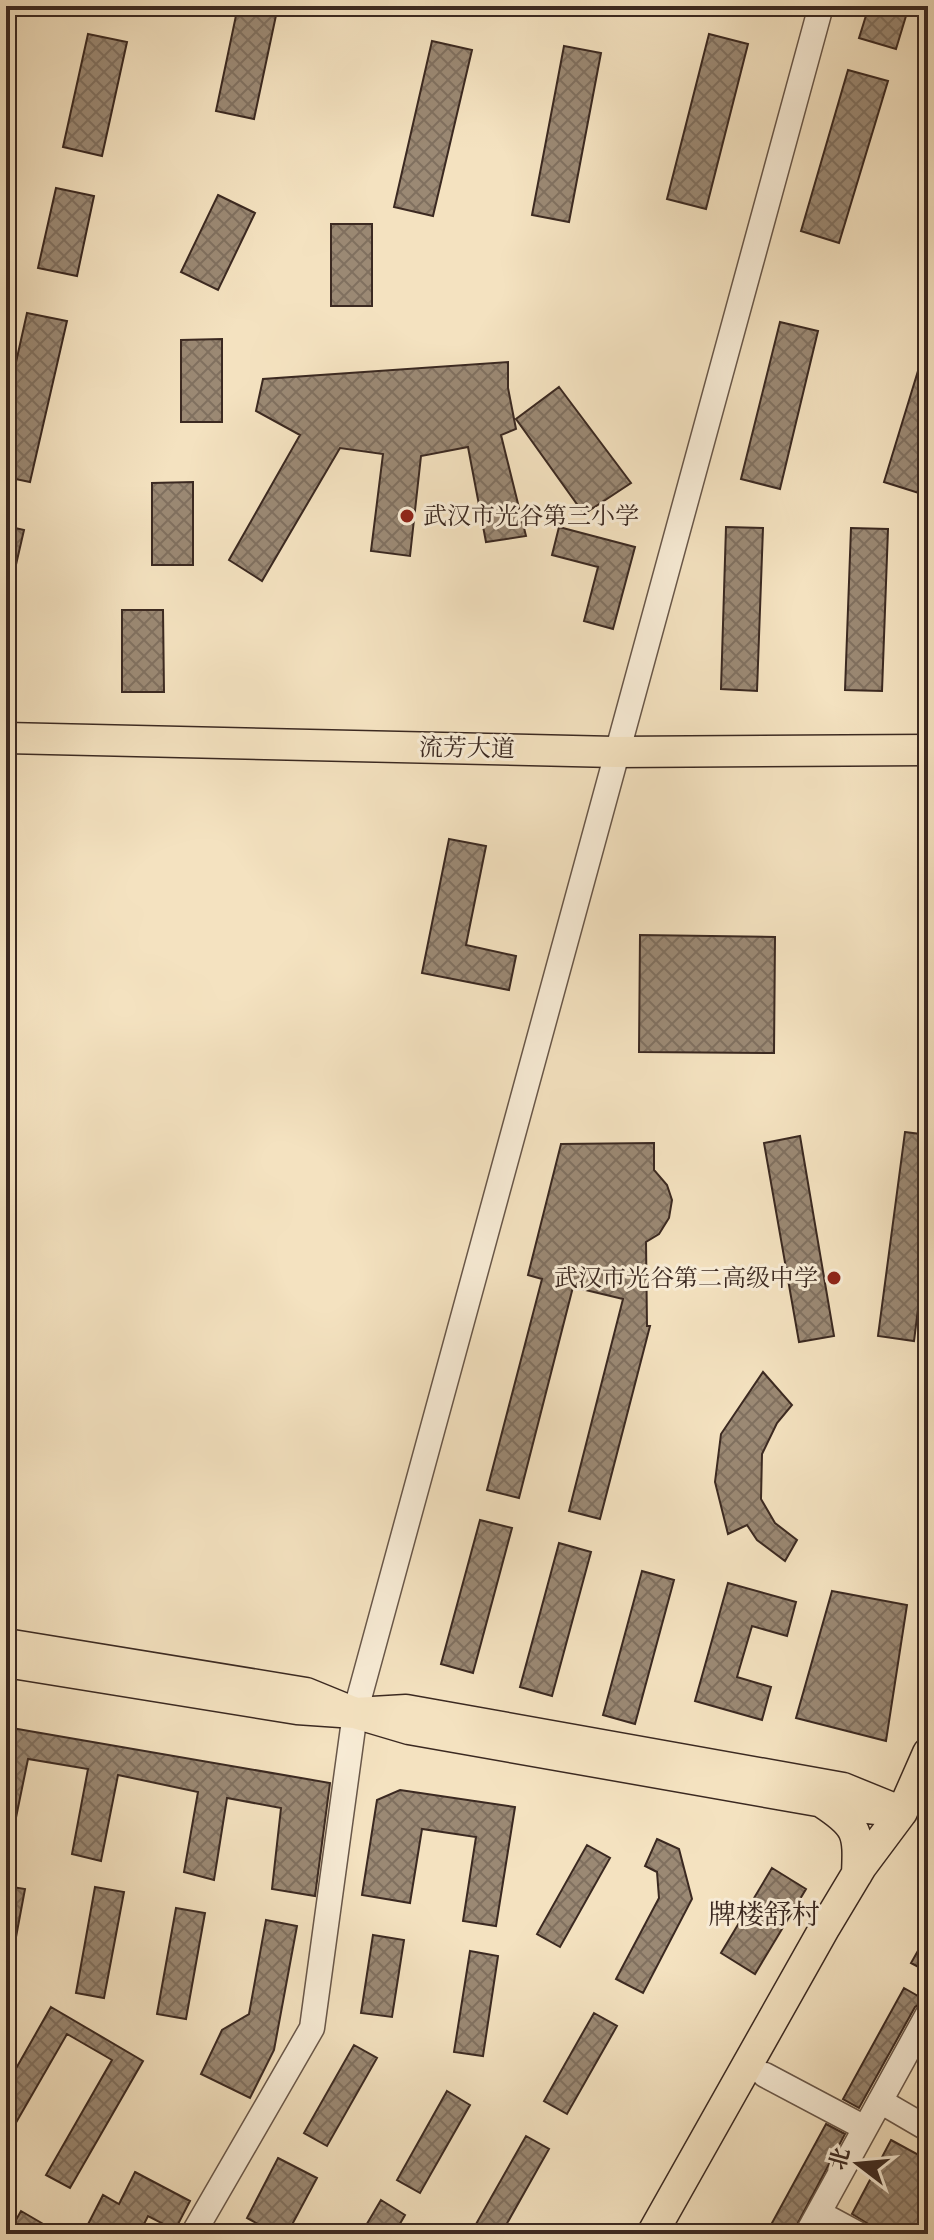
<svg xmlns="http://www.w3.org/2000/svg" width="934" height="2240" font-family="'IM FELL Great Primer','Noto Serif SC',serif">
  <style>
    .building { fill: url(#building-cross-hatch); stroke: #3b2921; stroke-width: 2 }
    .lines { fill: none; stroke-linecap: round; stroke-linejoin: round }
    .minor-casing { stroke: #695749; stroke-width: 27 }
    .major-casing { stroke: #3b2921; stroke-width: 33 }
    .minor { stroke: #f8ecd6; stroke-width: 24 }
    .major { stroke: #f4e2c0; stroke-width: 30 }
    .poi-dot { fill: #8f2418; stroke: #f8ecd6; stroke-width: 3 }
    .labels { text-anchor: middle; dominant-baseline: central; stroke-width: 6; stroke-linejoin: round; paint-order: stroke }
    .poi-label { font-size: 24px; fill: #3b2921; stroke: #f8ecd6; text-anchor: start }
    .street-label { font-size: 24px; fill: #3b2921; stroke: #f8ecd6 }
    .quarter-label { font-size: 28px; fill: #3b2921; stroke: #f8ecd6 }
  </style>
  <defs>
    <pattern id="building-cross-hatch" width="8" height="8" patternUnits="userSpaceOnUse" patternTransform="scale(2)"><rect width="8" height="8" fill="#9b8974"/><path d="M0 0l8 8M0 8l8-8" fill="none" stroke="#80705f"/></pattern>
  </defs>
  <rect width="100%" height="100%" fill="#f4e2c0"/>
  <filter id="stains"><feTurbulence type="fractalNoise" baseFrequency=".0025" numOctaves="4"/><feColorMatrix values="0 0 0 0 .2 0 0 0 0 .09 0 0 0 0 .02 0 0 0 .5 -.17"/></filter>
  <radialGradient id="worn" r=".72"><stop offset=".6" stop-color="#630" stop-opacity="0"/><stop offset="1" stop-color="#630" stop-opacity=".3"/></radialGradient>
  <path class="building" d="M 238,6 L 278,6 L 254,119 L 216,111 Z
    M 869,6 L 909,6 L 896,49 L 859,38 Z
    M 88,34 L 127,42 L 102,156 L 63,147 Z
    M 709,34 L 748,44 L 706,209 L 667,199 Z
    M 432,41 L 472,50 L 433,216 L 394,207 Z
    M 564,46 L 601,53 L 569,222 L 532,215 Z
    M 848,70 L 888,81 L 839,243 L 801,231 Z
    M 56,188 L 94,196 L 77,276 L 38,268 Z
    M 218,195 L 255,213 L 218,290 L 181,272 Z
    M 331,224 L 372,224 L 372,306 L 331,306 Z
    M 27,313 L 67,321 L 30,482 L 6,477 L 6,407 Z
    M 780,322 L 818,331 L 780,489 L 741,479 Z
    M 222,339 L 222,422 L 181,422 L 181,340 Z
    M 925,348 L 928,349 L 928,476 L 922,494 L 884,482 Z
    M 508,362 L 508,388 L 516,429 L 501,435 L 526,536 L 486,542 L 468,447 L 421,456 L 410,556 L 371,551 L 383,454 L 340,448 L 262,581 L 229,560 L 300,435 L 256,411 L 263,379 Z
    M 559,387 L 631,483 L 584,514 L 516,419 Z
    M 193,482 L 193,565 L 152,565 L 152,483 Z
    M 6,526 L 24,530 L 12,582 L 6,582 Z
    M 559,527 L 635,547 L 613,629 L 584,621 L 598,567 L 552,555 Z
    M 726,527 L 763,528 L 757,691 L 721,689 Z
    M 851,528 L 888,529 L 882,691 L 845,690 Z
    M 122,610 L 163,610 L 164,692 L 122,692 Z
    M 449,839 L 486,846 L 466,945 L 516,956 L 509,990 L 422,973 Z
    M 640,935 L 775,937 L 774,1053 L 639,1052 Z
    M 905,1132 L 928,1135 L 928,1228 L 914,1341 L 878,1336 Z
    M 800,1136 L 834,1336 L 799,1342 L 764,1143 Z
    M 654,1143 L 654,1170 L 667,1185 L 672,1200 L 669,1218 L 659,1234 L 646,1242 L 647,1326 L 650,1326 L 600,1519 L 569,1511 L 623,1299 L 573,1287 L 519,1498 L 487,1490 L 542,1279 L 528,1275 L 561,1144 Z
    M 763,1372 L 792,1405 L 777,1423 L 762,1454 L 761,1499 L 775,1523 L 797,1540 L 785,1561 L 757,1540 L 747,1525 L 728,1534 L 715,1482 L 721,1434 Z
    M 480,1520 L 512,1528 L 473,1673 L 441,1664 Z
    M 559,1543 L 591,1552 L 552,1696 L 520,1687 Z
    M 642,1571 L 674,1580 L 635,1724 L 603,1715 Z
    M 728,1583 L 796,1602 L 787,1636 L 752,1626 L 737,1677 L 771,1687 L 762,1720 L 695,1701 Z
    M 832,1591 L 907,1605 L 886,1741 L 796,1718 Z
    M 6,1727 L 330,1783 L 315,1896 L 272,1889 L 281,1808 L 227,1798 L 214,1880 L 184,1872 L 198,1792 L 118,1775 L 101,1861 L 72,1854 L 88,1769 L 28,1759 L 12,1837 L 6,1836 Z
    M 400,1790 L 515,1807 L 496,1926 L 463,1921 L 476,1837 L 422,1829 L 410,1903 L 362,1895 L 377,1800 Z
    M 657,1839 L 679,1849 L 692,1899 L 643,1993 L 616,1979 L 659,1898 L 657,1872 L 645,1866 Z
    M 587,1845 L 610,1858 L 560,1947 L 537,1934 Z
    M 772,1868 L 806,1889 L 755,1974 L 721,1953 Z
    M 6,1886 L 25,1889 L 13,1953 L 6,1953 Z
    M 95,1887 L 124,1892 L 104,1998 L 76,1993 Z
    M 176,1908 L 205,1913 L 186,2019 L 157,2014 Z
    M 266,1920 L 297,1926 L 274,2050 L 250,2098 L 201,2074 L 222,2030 L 249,2014 Z
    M 928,1933 L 928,1972 L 911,1963 Z
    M 373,1935 L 404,1940 L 392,2017 L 361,2013 Z
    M 470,1951 L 498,1956 L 483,2056 L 454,2052 Z
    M 904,1988 L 925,2000 L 915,2007 L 859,2108 L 843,2099 Z
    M 51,2007 L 143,2061 L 70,2188 L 46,2175 L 112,2060 L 67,2034 L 6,2140 L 6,2086 Z
    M 594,2013 L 617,2026 L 567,2114 L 544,2101 Z
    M 354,2045 L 377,2058 L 327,2146 L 304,2133 Z
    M 447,2091 L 470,2105 L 420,2193 L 397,2180 Z
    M 826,2124 L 845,2134 L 792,2234 L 766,2234 Z
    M 526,2136 L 549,2149 L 501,2234 L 494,2234 L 476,2224 Z
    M 891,2140 L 928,2160 L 928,2234 L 885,2234 L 852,2214 Z
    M 278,2158 L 317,2178 L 287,2234 L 276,2234 L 247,2218 Z
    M 135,2172 L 190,2201 L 175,2230 L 148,2216 L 139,2234 L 83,2234 L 103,2195 L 119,2204 Z
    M 381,2200 L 405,2215 L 394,2234 L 361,2234 Z
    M 21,2211 L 45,2225 L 40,2234 L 8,2234 Z"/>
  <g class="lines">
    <defs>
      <path id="minor" d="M 765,2075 L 865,2128
        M 880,2101 L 928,2129
        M 819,2213 L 858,2234
        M 193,2234 L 312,2028 L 355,1713 L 821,6
        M 807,2234 L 928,2014"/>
      <path id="major" d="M 6,738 L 615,752 L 928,750
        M 6,1644 L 306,1693 L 355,1713 L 297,1709 L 6,1662
        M 406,1710 L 843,1788 L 902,1812 L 835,1804 L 409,1729 L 355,1713 Z
        M 823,1803 C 858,1826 859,1833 857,1874
        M 652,2234 L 825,1927 L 861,1867 L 902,1812 L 928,1753"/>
    </defs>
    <use href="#minor" class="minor-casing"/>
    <use href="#major" class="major-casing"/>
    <use href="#minor" class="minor"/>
    <use href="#major" class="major"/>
  </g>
  <g class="poi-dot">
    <circle cx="407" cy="516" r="8"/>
    <circle cx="834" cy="1278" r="8"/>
  </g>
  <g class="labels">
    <g class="poi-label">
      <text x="423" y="516">武汉市光谷第三小学</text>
      <text x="818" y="1278" text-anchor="end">武汉市光谷第二高级中学</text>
    </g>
    <g class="street-label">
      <text transform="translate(467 748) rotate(1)">流芳大道</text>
    </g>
    <g class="quarter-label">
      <text x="764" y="1914">牌楼舒村</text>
    </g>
  </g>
  <rect width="934" height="2240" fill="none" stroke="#f4e2c0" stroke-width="32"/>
  <rect x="8" y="8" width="918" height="2224" fill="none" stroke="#3b2921" stroke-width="4"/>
  <rect x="16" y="16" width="902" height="2208" fill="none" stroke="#3b2921" stroke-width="2"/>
  <g transform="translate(858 2164) rotate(286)" stroke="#f8ecd6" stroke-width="6" paint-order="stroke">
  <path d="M0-6L14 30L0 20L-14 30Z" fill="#3b2921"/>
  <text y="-12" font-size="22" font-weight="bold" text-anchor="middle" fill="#3b2921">北</text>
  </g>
  <rect width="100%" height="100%" filter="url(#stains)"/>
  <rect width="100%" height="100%" fill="url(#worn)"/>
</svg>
